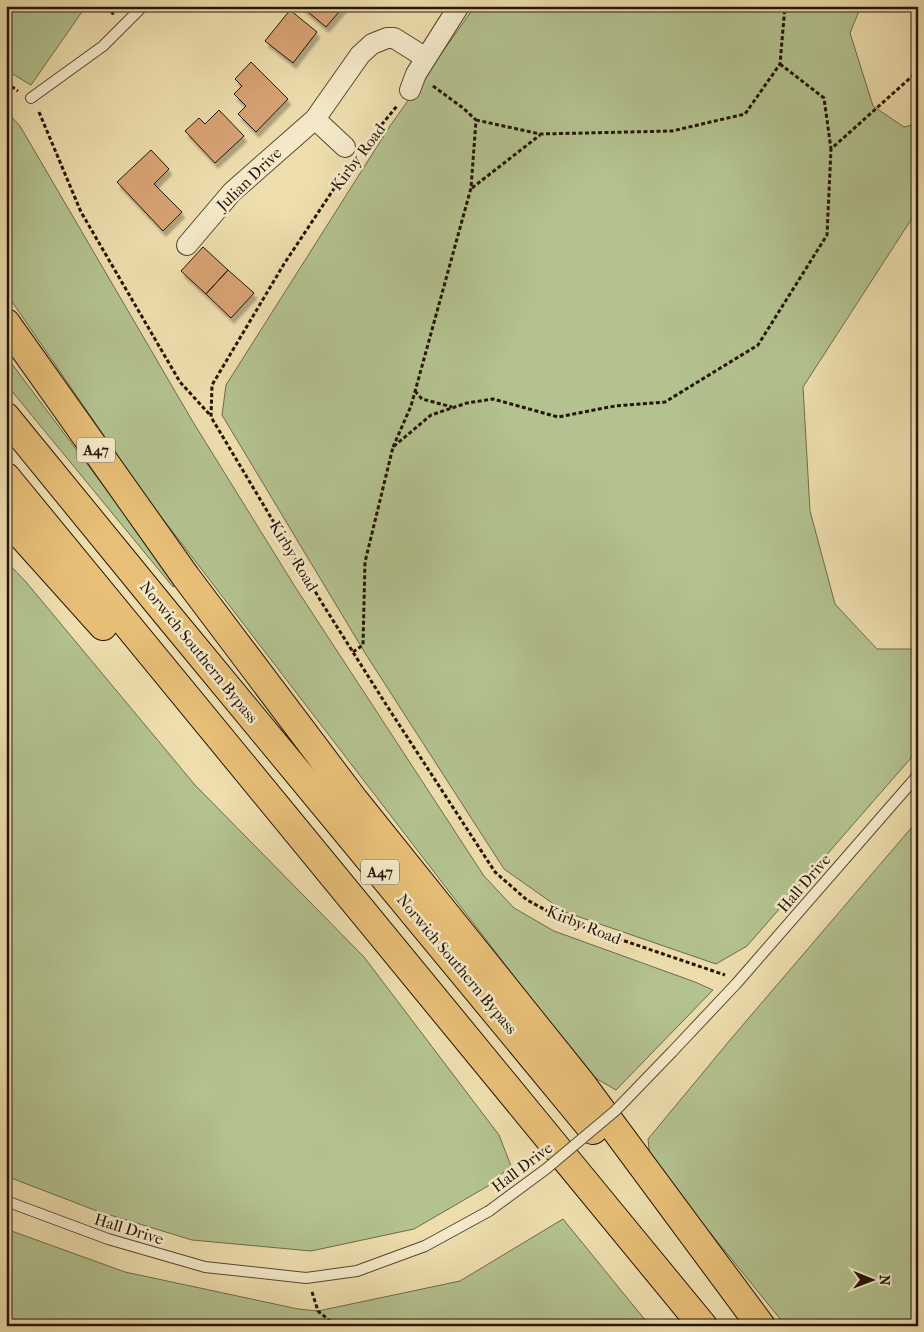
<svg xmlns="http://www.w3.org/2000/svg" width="924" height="1332" font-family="'IM FELL French Canon',serif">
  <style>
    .green { fill: #b3c28f; stroke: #6c6b4b }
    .building { fill: #d8a374; stroke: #261407; filter: url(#shadow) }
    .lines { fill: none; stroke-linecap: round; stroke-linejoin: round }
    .lane-casing { stroke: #584631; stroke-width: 12 }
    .street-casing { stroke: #584631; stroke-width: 22 }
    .highway-casing { stroke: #261407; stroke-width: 30 }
    .path { stroke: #261407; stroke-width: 3; stroke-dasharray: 4 2.5; stroke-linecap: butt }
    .lane { stroke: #f4eaca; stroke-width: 10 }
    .street { stroke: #f4eaca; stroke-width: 20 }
    .highway { stroke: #e7bf77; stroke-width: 28 }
    .lane-bridge-casing { stroke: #584631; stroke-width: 12; stroke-linecap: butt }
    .lane-bridge { stroke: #f4eaca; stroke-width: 10 }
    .labels { text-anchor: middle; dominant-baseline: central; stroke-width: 5; stroke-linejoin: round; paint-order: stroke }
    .shield { fill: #f4eaca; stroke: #645442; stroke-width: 1 }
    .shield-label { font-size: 15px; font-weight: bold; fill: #261407 }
    .street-label { font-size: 16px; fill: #261407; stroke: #f4eaca }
  </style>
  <defs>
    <filter id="shadow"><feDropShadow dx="3" dy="5.5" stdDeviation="1" flood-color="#0004"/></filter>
  </defs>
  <rect width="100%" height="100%" fill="#eedeae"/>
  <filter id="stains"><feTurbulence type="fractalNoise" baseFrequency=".004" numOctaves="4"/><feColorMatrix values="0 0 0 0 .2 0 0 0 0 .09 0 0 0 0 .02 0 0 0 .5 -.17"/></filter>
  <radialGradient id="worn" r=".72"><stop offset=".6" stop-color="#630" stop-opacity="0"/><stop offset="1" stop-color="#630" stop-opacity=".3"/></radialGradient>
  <path class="green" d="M 6,6 L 86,6 L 31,85 L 6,70 Z
    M 475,6 L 861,6 L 850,33 L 873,106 L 904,127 L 918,124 L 918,209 L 803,387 L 810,511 L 835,604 L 877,649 L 918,649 L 918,750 L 747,946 L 716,964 L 565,912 L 504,869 L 365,653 L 222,415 L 226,385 L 390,126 Z
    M 6,111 L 20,126 L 193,422 L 294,585 L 484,876 L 514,908 L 554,931 L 695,982 L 713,990 L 616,1090 L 590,1075 L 146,497 L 6,293 Z
    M 6,356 L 177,584 L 173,587 L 6,384 Z
    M 6,561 L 26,582 L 195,785 L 364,957 L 499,1135 L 511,1166 L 488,1186 L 414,1229 L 311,1251 L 192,1240 L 97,1211 L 6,1176 Z
    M 918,820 L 918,1326 L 786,1326 L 650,1159 L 648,1139 L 730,1040 Z
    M 563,1219 L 650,1326 L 6,1326 L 6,1229 L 125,1272 L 298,1309 L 318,1311 L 460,1281 Z"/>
  <path class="building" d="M 301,6 L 344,6 L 326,27 Z
    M 290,10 L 317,32 L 293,63 L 265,41 Z
    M 251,62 L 288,99 L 256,132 L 238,114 L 246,106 L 234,94 L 242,86 L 235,79 Z
    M 219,110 L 244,136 L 215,163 L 185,131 L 199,118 L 205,124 Z
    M 151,150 L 169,169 L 154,184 L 182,212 L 163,231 L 117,182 Z
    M 203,247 L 228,270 L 206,294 L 181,271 Z
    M 228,270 L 254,293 L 231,318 L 206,294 Z"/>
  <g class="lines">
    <defs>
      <path id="lane" d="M 31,98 L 103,46 L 143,6
        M 672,1052 L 736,984 L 918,775
        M 6,1201 L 108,1239 L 205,1267 L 306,1278 L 357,1271 L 425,1246 L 489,1211"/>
      <path id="street" d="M 410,90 L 416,74 L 459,6
        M 315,119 L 345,147
        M 187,245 L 232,192 L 315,119 L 360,55 L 372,44 L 387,38 L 394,38 L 426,58"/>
      <path id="highway" d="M 6,323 L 186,577 L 354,800 L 581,1083 L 761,1326
        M 6,417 L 166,613 L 593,1130
        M 6,477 C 237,762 471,1043 703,1326
        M 6,518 L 103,626"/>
    </defs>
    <use href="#lane" class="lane-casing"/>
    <use href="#street" class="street-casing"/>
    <use href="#highway" class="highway-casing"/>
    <path class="path" d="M 100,6 L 114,14
      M 780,64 L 824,98 L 831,149
      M 6,83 L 18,91
      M 39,112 L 81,212 L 180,382 L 211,416
      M 476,120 L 540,134 L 672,131 L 745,114 L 780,64 L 785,6
      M 365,145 L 397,106
      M 349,166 L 284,264 L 212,385 L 211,417 L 322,603 L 387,706 L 495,872 L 527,900 L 566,921 L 725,975
      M 472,188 L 540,135
      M 415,391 L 422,399 L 452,407
      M 393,447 L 411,406 L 471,188 L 476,120 L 463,108 L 433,86
      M 353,652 L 363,645 L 365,562 L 393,447 L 431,415 L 467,403 L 493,399 L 558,417 L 615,406 L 665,402 L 758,345 L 827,235 L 831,149 L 918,71
      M 312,1292 L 318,1311 L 336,1326"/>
    <use href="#lane" class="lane"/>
    <use href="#street" class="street"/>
    <use href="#highway" class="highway"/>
    <defs>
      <path id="lane-bridge" d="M 489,1211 L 546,1169 L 615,1111 L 672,1052"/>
    </defs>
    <use href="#lane-bridge" class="lane-bridge-casing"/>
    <use href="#lane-bridge" class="lane-bridge"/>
  </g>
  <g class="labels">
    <g class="shield">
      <rect x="77" y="437.5" width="38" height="25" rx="4"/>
      <rect x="361" y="859.5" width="38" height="25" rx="4"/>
    </g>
    <g class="shield-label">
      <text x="96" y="450">A47</text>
      <text x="380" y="872">A47</text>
    </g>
    <g class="street-label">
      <text transform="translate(358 157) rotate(-53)">Kirby Road</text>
      <text transform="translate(249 179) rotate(-44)">Julian Drive</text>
      <text transform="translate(294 556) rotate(59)">Kirby Road</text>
      <text transform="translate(199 652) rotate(51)">Norwich Southern Bypass</text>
      <text transform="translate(804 883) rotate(-49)">Hall Drive</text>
      <text transform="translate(584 925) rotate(22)">Kirby Road</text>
      <text transform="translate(457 964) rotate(50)">Norwich Southern Bypass</text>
      <text transform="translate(522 1167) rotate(-37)">Hall Drive</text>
      <text transform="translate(129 1229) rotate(17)">Hall Drive</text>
    </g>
  </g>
  <rect width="924" height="1332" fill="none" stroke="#eedeae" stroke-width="25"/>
  <rect x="8" y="8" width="909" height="1317" fill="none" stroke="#261407" stroke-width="2.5"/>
  <rect x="12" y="12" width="899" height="1307" fill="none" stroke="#261407"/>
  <g transform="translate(872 1280) rotate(91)" stroke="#f4eaca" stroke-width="4" paint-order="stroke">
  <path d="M0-4L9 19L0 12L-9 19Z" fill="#261407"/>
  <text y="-8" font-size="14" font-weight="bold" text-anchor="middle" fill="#261407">N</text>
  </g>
  <rect width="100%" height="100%" filter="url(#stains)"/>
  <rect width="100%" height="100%" fill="url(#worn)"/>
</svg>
